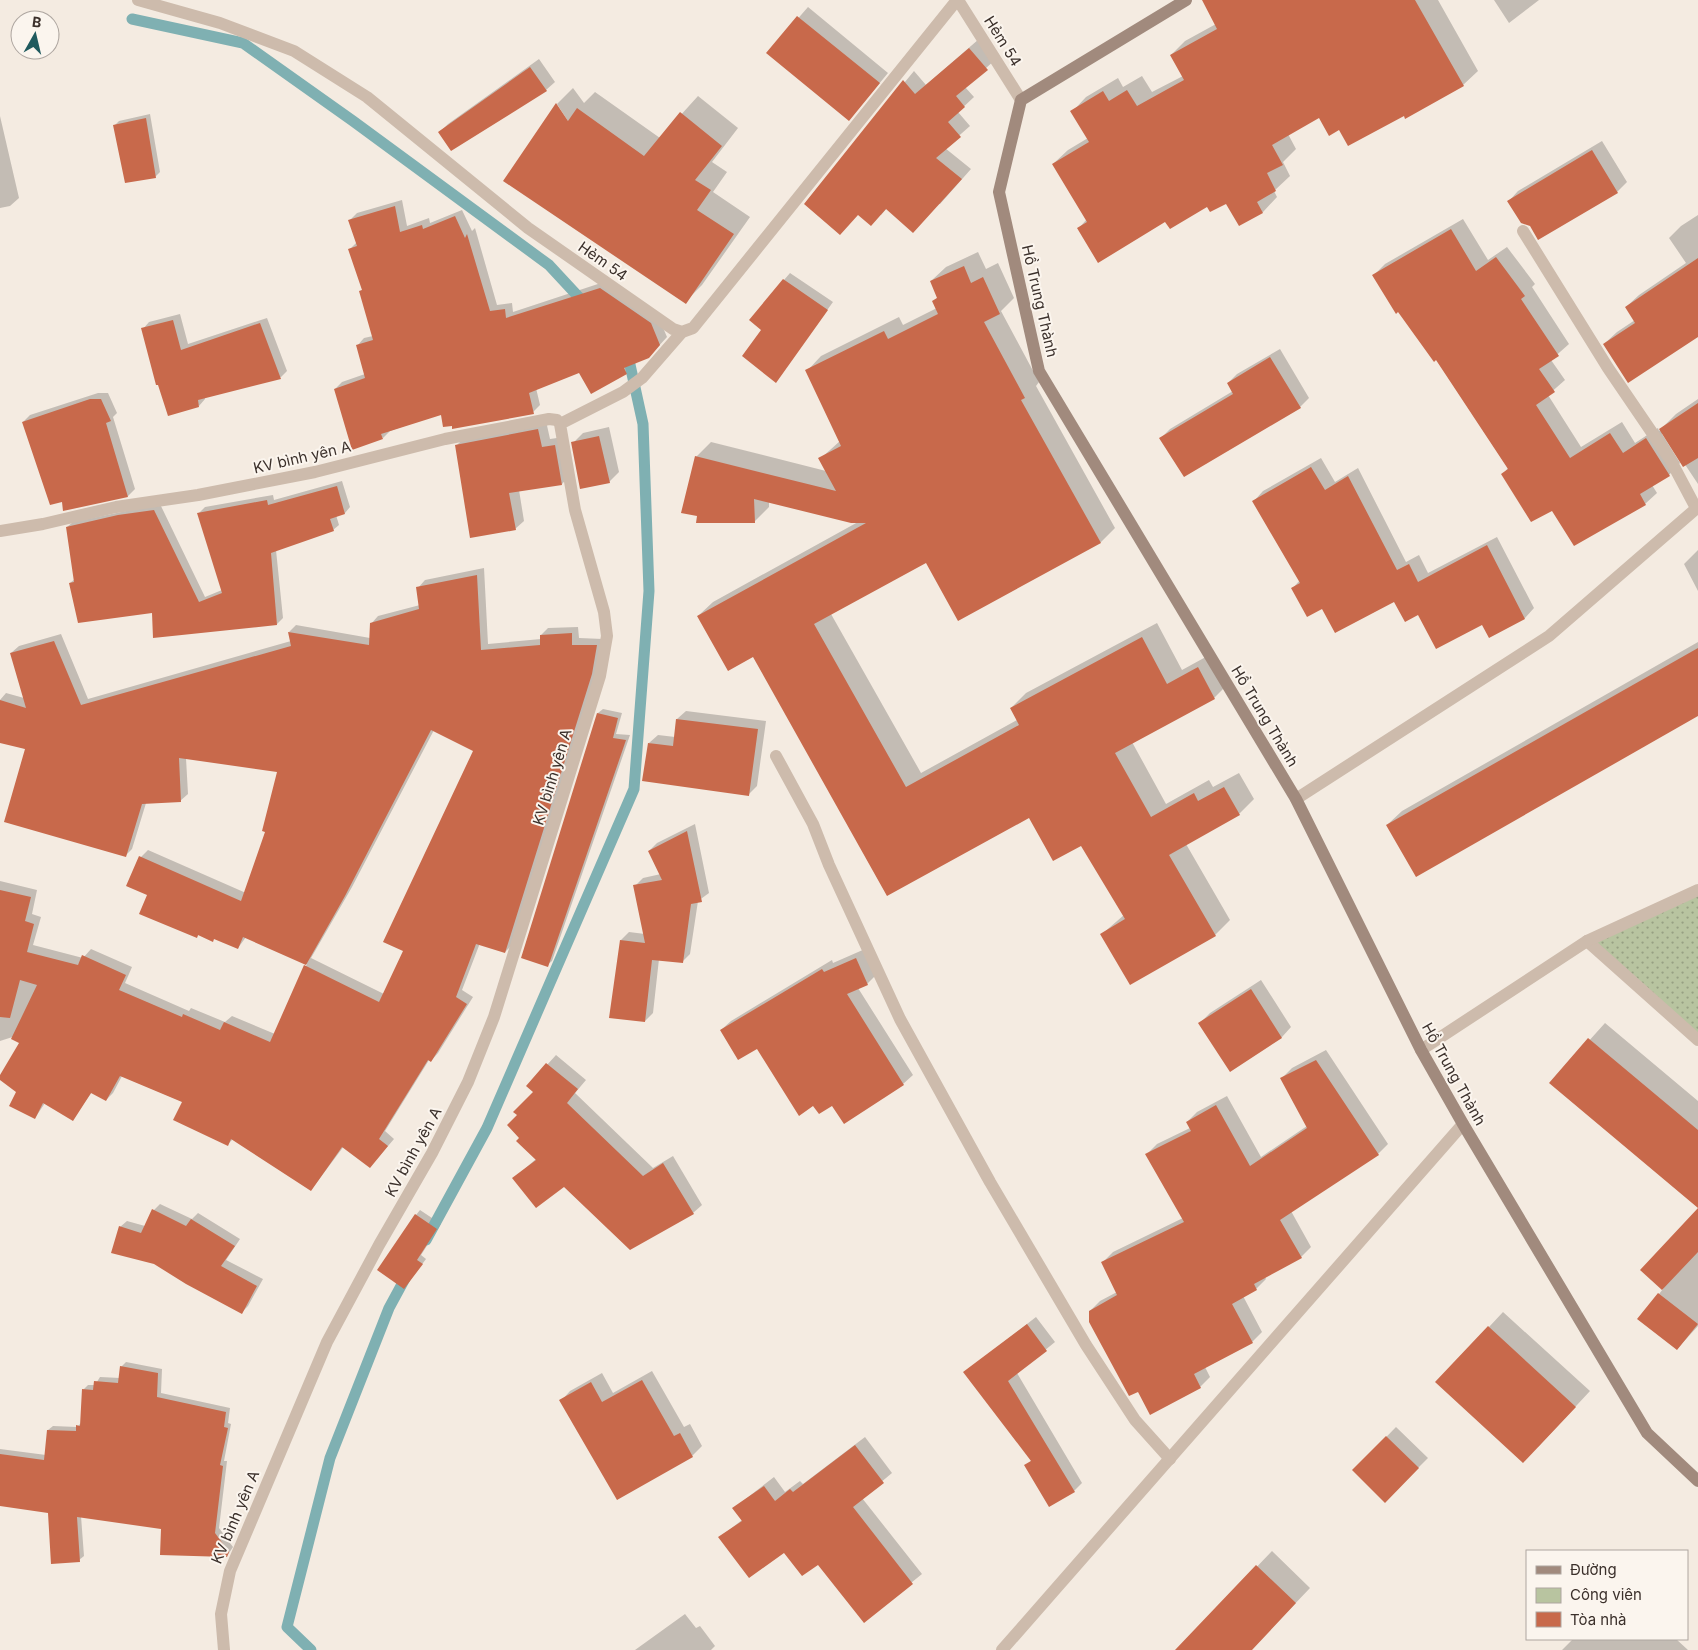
<svg xmlns="http://www.w3.org/2000/svg" width="1698" height="1650" font-family="Inter,sans-serif">
  <style>
    .green { fill: url(#green-dots) }
    .shadow { fill: #0003; fill-rule: evenodd }
    .lines { fill: none; stroke-linecap: round; stroke-linejoin: round }
    .stream { stroke: #7fb0b2; stroke-width: 11 }
    .building { fill: #c8694b }
    .lane { stroke: #cdbbac; stroke-width: 12 }
    .street { stroke: #cdbbac; stroke-width: 12 }
    .secondary { stroke: #a18a7d; stroke-width: 12 }
    .labels { text-anchor: middle; dominant-baseline: central; stroke-width: 4; stroke-linejoin: round; paint-order: stroke }
    .street-label { font-size: 15px; fill: #3b302b; stroke: #fbf5ee }
  </style>
  <defs>
    <pattern id="green-dots" width="8" height="8" patternUnits="userSpaceOnUse" patternTransform="scale(1.25)"><rect width="8" height="8" fill="#b8c4a0"/><path d="M2 2h.1M6 6h.1" fill="none" stroke="#97a083" stroke-width="1.8" stroke-linecap="round"/></pattern>
  </defs>
  <rect width="100%" height="100%" fill="#f4ebe1"/>
  <path class="green" d="M 1698,890 L 1698,1040 L 1587,941 Z"/>
  <path class="shadow" d="M 1216,0 L 1438,0 L 1478,71 L 1463,85 L 1404,115 L 1339,128 L 1319,117 L 1288,134 L 1296,149 L 1283,162 L 1290,176 L 1274,191 L 1277,197 L 1263,212 L 1239,224 L 1226,202 L 1207,206 L 1165,220 L 1079,228 L 1087,219 L 1053,164 L 1068,150 L 1088,138 L 1072,112 L 1086,97 L 1118,78 L 1123,87 L 1142,76 L 1152,92 L 1183,76 L 1171,55 L 1185,41 L 1216,24 Z
    M 1494,0 L 1539,0 L 1509,23 Z
    M 808,7 L 888,73 L 849,120 L 768,53 Z
    M 979,39 L 996,59 L 965,87 L 974,97 L 958,112 L 970,126 L 945,148 L 971,169 L 940,204 L 887,208 L 881,215 L 858,214 L 805,203 L 914,71 L 926,85 Z
    M 539,59 L 555,82 L 546,90 L 440,132 L 448,124 Z
    M 573,88 L 584,103 L 595,92 L 660,138 L 698,96 L 738,128 L 712,162 L 727,172 L 713,192 L 750,217 L 702,285 L 685,302 L 557,104 Z
    M 150,114 L 160,172 L 155,177 L 114,126 L 119,121 Z
    M 0,116 L 19,198 L 10,206 L 0,208 Z
    M 1602,141 L 1627,182 L 1617,192 L 1530,225 L 1509,201 L 1518,191 Z
    M 402,200 L 407,226 L 429,218 L 430,223 L 462,210 L 472,231 L 475,228 L 497,305 L 512,303 L 513,312 L 607,281 L 658,316 L 667,337 L 656,349 L 632,363 L 634,366 L 627,373 L 579,371 L 536,388 L 540,405 L 533,412 L 442,413 L 390,431 L 383,438 L 335,389 L 342,382 L 365,374 L 357,346 L 364,338 L 373,336 L 360,292 L 363,289 L 350,249 L 357,242 L 350,220 L 357,213 Z
    M 1698,215 L 1698,335 L 1604,344 L 1617,332 L 1635,320 L 1626,307 L 1639,295 L 1686,263 L 1669,238 L 1681,226 Z
    M 1463,219 L 1488,260 L 1507,247 L 1535,284 L 1532,287 L 1569,344 L 1551,360 L 1565,380 L 1548,395 L 1581,447 L 1622,422 L 1635,443 L 1658,428 L 1659,431 L 1676,414 L 1698,399 L 1698,484 L 1664,433 L 1662,434 L 1680,463 L 1669,475 L 1652,485 L 1657,493 L 1645,504 L 1553,509 L 1503,474 L 1508,468 L 1436,359 L 1374,275 L 1385,264 Z
    M 978,252 L 986,269 L 998,263 L 1014,298 L 1001,311 L 1039,382 L 1036,386 L 1115,528 L 1101,542 L 958,619 L 926,561 L 831,614 L 921,773 L 1017,720 L 1011,708 L 1026,693 L 1157,623 L 1182,670 L 1213,653 L 1229,683 L 1214,698 L 1132,742 L 1166,804 L 1209,780 L 1213,787 L 1239,773 L 1254,799 L 1239,814 L 1186,844 L 1230,920 L 1215,935 L 1102,934 L 1124,915 L 1082,844 L 1030,816 L 887,895 L 754,656 L 698,616 L 713,602 L 858,522 L 769,501 L 769,507 L 754,522 L 696,457 L 711,442 L 826,471 L 820,459 L 840,441 L 807,371 L 821,356 L 899,317 L 903,325 L 937,308 L 934,301 L 938,297 L 931,281 L 946,267 Z
    M 790,273 L 833,302 L 776,381 L 784,280 Z
    M 180,314 L 188,344 L 267,318 L 287,371 L 281,377 L 205,397 L 205,399 L 199,406 L 143,329 L 149,322 Z
    M 1280,349 L 1309,398 L 1300,407 L 1161,438 L 1170,429 L 1233,391 L 1228,383 L 1237,374 Z
    M 98,393 L 108,393 L 117,413 L 113,417 L 135,489 L 128,496 L 63,500 L 23,422 L 30,415 Z
    M 546,421 L 550,439 L 564,437 L 570,475 L 562,484 L 519,490 L 524,521 L 515,529 L 456,446 L 465,437 Z
    M 609,427 L 619,472 L 609,482 L 573,443 L 583,433 Z
    M 1321,458 L 1335,482 L 1358,468 L 1406,562 L 1419,555 L 1428,573 L 1497,537 L 1534,608 L 1525,618 L 1490,636 L 1483,623 L 1418,613 L 1395,600 L 1323,607 L 1293,588 L 1300,580 L 1254,501 L 1263,491 Z
    M 342,481 L 350,507 L 345,513 L 336,515 L 339,525 L 333,530 L 276,550 L 283,618 L 277,624 L 154,612 L 70,583 L 75,579 L 67,527 L 73,522 L 160,504 L 205,597 L 222,590 L 199,513 L 205,507 L 273,495 L 274,500 Z
    M 1698,550 L 1698,591 L 1684,564 Z
    M 484,568 L 488,644 L 541,639 L 541,635 L 548,628 L 578,627 L 579,638 L 603,639 L 599,666 L 512,945 L 505,952 L 480,943 L 462,990 L 473,997 L 438,1053 L 431,1061 L 429,1060 L 385,1131 L 394,1139 L 377,1159 L 344,1146 L 311,1190 L 233,1139 L 227,1145 L 183,1102 L 122,1076 L 113,1093 L 106,1100 L 92,1092 L 73,1119 L 45,1103 L 35,1118 L 18,1091 L 0,1079 L 25,1033 L 0,1041 L 0,881 L 37,890 L 32,914 L 41,917 L 33,945 L 83,958 L 91,949 L 132,967 L 125,983 L 189,1011 L 191,1008 L 225,1022 L 232,1016 L 275,1034 L 307,964 L 246,937 L 238,948 L 214,938 L 199,934 L 197,937 L 148,895 L 141,857 L 148,850 L 246,893 L 266,831 L 278,771 L 186,758 L 188,794 L 180,801 L 146,803 L 132,849 L 125,856 L 26,749 L 0,741 L 0,700 L 6,693 L 24,698 L 11,653 L 19,646 L 61,634 L 88,699 L 291,641 L 289,632 L 296,625 L 370,638 L 371,624 L 378,616 L 420,605 L 418,588 L 425,580 ZM 434,730 L 475,751 L 404,950 L 384,994 L 311,958 L 352,887 Z
    M 1698,642 L 1698,715 L 1387,825 L 1402,811 Z
    M 603,709 L 622,713 L 616,734 L 630,735 L 552,961 L 547,965 L 522,957 L 598,713 Z
    M 686,711 L 766,721 L 757,786 L 749,794 L 649,743 L 658,735 L 675,737 L 677,719 Z
    M 695,824 L 709,893 L 698,901 L 690,954 L 682,962 L 659,959 L 653,1013 L 645,1021 L 621,940 L 629,932 L 645,934 L 635,886 L 643,878 L 661,874 L 649,851 L 657,843 Z
    M 865,949 L 877,974 L 867,984 L 858,988 L 913,1075 L 903,1084 L 833,1104 L 814,1104 L 757,1047 L 721,1030 L 731,1021 L 832,960 L 833,963 Z
    M 1261,980 L 1291,1027 L 1282,1037 L 1230,1070 L 1200,1023 L 1210,1013 Z
    M 1605,1023 L 1698,1101 L 1698,1207 L 1551,1083 Z
    M 1326,1050 L 1388,1144 L 1378,1154 L 1291,1211 L 1311,1247 L 1301,1257 L 1265,1277 L 1266,1279 L 1256,1289 L 1243,1296 L 1262,1332 L 1252,1342 L 1205,1367 L 1210,1377 L 1200,1387 L 1090,1311 L 1100,1301 L 1117,1292 L 1103,1262 L 1113,1252 L 1183,1218 L 1147,1154 L 1157,1144 L 1190,1128 L 1187,1122 L 1197,1112 L 1227,1096 L 1261,1157 L 1307,1126 L 1282,1078 L 1292,1068 Z
    M 556,1055 L 586,1080 L 575,1093 L 653,1168 L 673,1156 L 702,1205 L 693,1213 L 564,1185 L 514,1178 L 536,1159 L 521,1138 L 519,1115 L 535,1092 L 528,1086 Z
    M 160,1204 L 192,1219 L 198,1213 L 240,1239 L 226,1260 L 263,1279 L 248,1306 L 242,1312 L 120,1227 L 127,1221 L 145,1226 L 154,1210 Z
    M 420,1210 L 441,1224 L 421,1255 L 426,1259 L 408,1283 L 416,1215 Z
    M 1698,1210 L 1698,1326 L 1677,1349 L 1639,1319 L 1663,1289 Z
    M 1503,1312 L 1590,1391 L 1538,1447 L 1489,1327 Z
    M 1036,1317 L 1055,1342 L 1017,1373 L 1082,1483 L 1074,1491 L 1026,1465 L 1032,1460 L 965,1372 Z
    M 126,1362 L 162,1369 L 161,1393 L 230,1408 L 228,1423 L 231,1424 L 224,1461 L 227,1461 L 219,1528 L 233,1547 L 227,1556 L 162,1528 L 81,1516 L 84,1556 L 79,1560 L 50,1512 L 0,1504 L 0,1449 L 46,1455 L 48,1430 L 53,1426 L 77,1427 L 82,1422 L 84,1389 L 88,1385 L 95,1385 L 100,1377 L 120,1378 L 121,1367 Z
    M 652,1371 L 684,1427 L 690,1424 L 702,1446 L 692,1456 L 561,1401 L 570,1391 L 602,1373 L 613,1393 Z
    M 1396,1427 L 1428,1458 L 1385,1501 L 1354,1470 Z
    M 865,1437 L 892,1473 L 862,1498 L 922,1574 L 864,1621 L 818,1563 L 784,1551 L 720,1537 L 742,1520 L 734,1508 L 774,1477 L 785,1492 L 800,1481 L 803,1484 Z
    M 1272,1551 L 1310,1588 L 1251,1650 L 1177,1650 Z
    M 685,1614 L 696,1628 L 700,1626 L 715,1646 L 711,1650 L 635,1650 Z
    M 1573,1639 L 1676,1639 L 1688,1650 L 1562,1650 Z"/>
  <g class="lines">
    <path class="stream" d="M 132,19 L 243,43 L 353,121 L 549,265 L 587,306
      M 426,1240 L 487,1128 L 634,789 L 649,591 L 643,424 L 627,351
      M 311,1650 L 287,1627 L 330,1458 L 389,1308 L 408,1273"/>
  </g>
  <path class="building" d="M 1202,0 L 1415,0 L 1464,86 L 1405,119 L 1404,116 L 1348,146 L 1339,130 L 1329,136 L 1319,118 L 1272,145 L 1283,165 L 1267,173 L 1276,191 L 1257,202 L 1263,213 L 1239,226 L 1226,204 L 1210,212 L 1207,207 L 1170,229 L 1165,222 L 1098,263 L 1077,228 L 1087,222 L 1052,164 L 1089,142 L 1070,111 L 1103,91 L 1109,101 L 1127,90 L 1137,106 L 1184,80 L 1170,55 L 1217,29 Z
    M 797,16 L 880,83 L 849,121 L 766,53 Z
    M 969,48 L 988,70 L 956,96 L 965,107 L 948,122 L 961,137 L 936,158 L 962,179 L 913,233 L 886,209 L 871,226 L 858,215 L 840,235 L 804,204 L 903,80 L 915,94 Z
    M 530,67 L 547,91 L 451,151 L 438,132 Z
    M 556,103 L 568,121 L 577,108 L 644,156 L 680,112 L 722,146 L 695,180 L 711,190 L 697,210 L 734,234 L 686,304 L 503,181 Z
    M 146,118 L 156,178 L 125,183 L 113,125 Z
    M 1592,150 L 1618,193 L 1538,240 L 1530,226 L 1521,223 L 1507,201 Z
    M 395,206 L 400,232 L 422,225 L 423,229 L 455,216 L 465,238 L 467,234 L 490,311 L 505,309 L 506,318 L 600,288 L 651,323 L 660,345 L 649,358 L 624,368 L 627,374 L 591,394 L 579,373 L 529,393 L 534,414 L 452,429 L 452,426 L 443,427 L 441,415 L 381,434 L 383,439 L 352,450 L 334,389 L 365,378 L 356,345 L 373,340 L 359,291 L 362,290 L 348,249 L 357,246 L 348,220 Z
    M 1451,229 L 1476,271 L 1496,257 L 1525,296 L 1521,299 L 1559,356 L 1539,369 L 1555,392 L 1536,405 L 1570,458 L 1610,433 L 1623,453 L 1646,438 L 1670,476 L 1640,494 L 1646,505 L 1574,546 L 1552,511 L 1531,522 L 1501,474 L 1508,469 L 1436,360 L 1434,362 L 1398,312 L 1396,314 L 1372,275 Z
    M 1698,258 L 1698,337 L 1628,383 L 1603,344 L 1635,323 L 1625,307 Z
    M 964,266 L 971,283 L 983,277 L 1000,314 L 984,322 L 1025,398 L 1021,400 L 1101,543 L 958,621 L 926,563 L 814,624 L 906,787 L 1019,725 L 1010,708 L 1142,637 L 1167,684 L 1198,667 L 1215,699 L 1115,753 L 1151,817 L 1194,793 L 1198,801 L 1224,787 L 1240,815 L 1169,855 L 1216,936 L 1130,985 L 1100,934 L 1125,919 L 1081,846 L 1053,861 L 1029,818 L 887,896 L 753,657 L 728,671 L 697,616 L 866,523 L 851,523 L 754,499 L 755,523 L 696,523 L 697,516 L 681,513 L 695,456 L 836,491 L 818,458 L 841,446 L 805,370 L 884,331 L 888,339 L 938,314 L 932,301 L 937,298 L 930,281 Z
    M 783,279 L 828,310 L 776,383 L 742,356 L 761,330 L 749,320 Z
    M 173,320 L 181,350 L 260,323 L 281,379 L 198,400 L 199,407 L 168,416 L 158,385 L 156,385 L 141,328 Z
    M 1270,357 L 1301,408 L 1184,477 L 1159,438 L 1233,394 L 1227,383 Z
    M 90,399 L 101,399 L 111,421 L 106,423 L 128,497 L 63,511 L 62,502 L 50,505 L 22,422 Z
    M 1698,403 L 1698,458 L 1683,467 L 1659,429 Z
    M 538,429 L 542,447 L 555,445 L 562,485 L 509,493 L 516,530 L 470,538 L 455,445 Z
    M 599,436 L 610,483 L 580,489 L 571,442 Z
    M 1311,467 L 1325,490 L 1348,476 L 1397,570 L 1409,564 L 1418,582 L 1487,545 L 1525,619 L 1489,638 L 1482,625 L 1436,649 L 1418,615 L 1405,622 L 1394,602 L 1335,633 L 1322,609 L 1307,617 L 1291,588 L 1300,583 L 1252,501 Z
    M 337,486 L 345,514 L 330,519 L 334,531 L 271,553 L 277,625 L 153,638 L 152,613 L 78,623 L 69,583 L 74,582 L 66,527 L 118,515 L 154,510 L 199,602 L 222,593 L 197,513 L 267,500 L 268,505 Z
    M 477,575 L 481,650 L 540,645 L 540,635 L 572,633 L 572,645 L 597,645 L 592,674 L 505,953 L 476,944 L 456,997 L 467,1004 L 431,1062 L 428,1060 L 379,1139 L 388,1146 L 370,1168 L 342,1147 L 311,1191 L 231,1139 L 228,1146 L 173,1120 L 182,1102 L 120,1076 L 106,1101 L 91,1093 L 73,1121 L 43,1103 L 35,1119 L 9,1106 L 16,1092 L 0,1080 L 0,1075 L 19,1043 L 11,1039 L 37,985 L 20,980 L 10,1018 L 0,1017 L 0,890 L 31,897 L 25,921 L 34,924 L 27,952 L 78,965 L 82,955 L 126,975 L 119,990 L 182,1017 L 183,1014 L 220,1030 L 224,1022 L 270,1042 L 304,965 L 379,1002 L 403,951 L 383,942 L 473,751 L 431,730 L 345,896 L 306,965 L 243,937 L 238,949 L 214,939 L 213,942 L 198,935 L 197,938 L 139,914 L 147,895 L 126,886 L 139,856 L 241,901 L 265,832 L 262,831 L 277,772 L 179,758 L 181,802 L 142,804 L 126,857 L 4,822 L 25,749 L 0,743 L 0,700 L 26,708 L 10,653 L 54,641 L 81,705 L 291,646 L 288,632 L 369,645 L 370,623 L 419,609 L 416,587 Z
    M 1698,648 L 1698,716 L 1416,877 L 1386,825 Z
    M 597,713 L 618,718 L 613,738 L 626,740 L 548,967 L 521,958 Z
    M 676,719 L 758,729 L 749,796 L 642,781 L 648,743 L 673,746 Z
    M 687,831 L 702,902 L 691,904 L 683,963 L 652,960 L 645,1022 L 609,1018 L 620,940 L 645,943 L 633,885 L 662,880 L 648,851 Z
    M 856,958 L 868,985 L 847,994 L 904,1085 L 844,1124 L 832,1106 L 819,1114 L 813,1106 L 799,1116 L 757,1049 L 738,1060 L 720,1030 L 822,969 L 824,972 Z
    M 1251,989 L 1282,1038 L 1230,1072 L 1198,1023 Z
    M 1588,1038 L 1698,1130 L 1698,1252 L 1662,1290 L 1640,1270 L 1698,1208 L 1549,1083 Z
    M 1316,1060 L 1379,1155 L 1280,1220 L 1302,1258 L 1254,1284 L 1257,1290 L 1232,1304 L 1253,1343 L 1194,1374 L 1201,1388 L 1150,1415 L 1138,1392 L 1129,1396 L 1089,1322 L 1089,1311 L 1117,1295 L 1101,1262 L 1184,1222 L 1145,1154 L 1191,1131 L 1186,1122 L 1216,1105 L 1250,1166 L 1307,1128 L 1280,1078 Z
    M 546,1063 L 578,1089 L 567,1103 L 643,1176 L 663,1163 L 694,1214 L 630,1250 L 564,1187 L 536,1208 L 512,1178 L 536,1160 L 516,1141 L 519,1138 L 507,1125 L 517,1115 L 513,1112 L 533,1092 L 526,1086 Z
    M 152,1209 L 186,1226 L 191,1219 L 235,1246 L 221,1266 L 257,1286 L 242,1314 L 186,1284 L 154,1264 L 111,1253 L 119,1226 L 141,1233 Z
    M 415,1214 L 437,1229 L 417,1260 L 423,1264 L 404,1289 L 377,1270 Z
    M 1658,1293 L 1698,1324 L 1677,1350 L 1637,1319 Z
    M 1027,1324 L 1047,1351 L 1008,1381 L 1075,1492 L 1049,1507 L 1024,1465 L 1031,1461 L 963,1372 Z
    M 1488,1326 L 1576,1407 L 1523,1463 L 1435,1382 Z
    M 120,1366 L 158,1373 L 157,1397 L 226,1412 L 224,1427 L 228,1428 L 220,1465 L 223,1466 L 215,1533 L 229,1552 L 227,1557 L 160,1555 L 161,1529 L 77,1517 L 80,1562 L 51,1564 L 48,1513 L 0,1506 L 0,1454 L 44,1460 L 47,1430 L 76,1431 L 76,1425 L 80,1426 L 82,1389 L 93,1390 L 94,1381 L 118,1383 Z
    M 642,1380 L 674,1436 L 680,1433 L 693,1457 L 617,1500 L 559,1400 L 591,1382 L 602,1402 Z
    M 1386,1436 L 1419,1468 L 1385,1503 L 1352,1470 Z
    M 855,1445 L 884,1483 L 853,1507 L 913,1584 L 864,1623 L 818,1565 L 802,1576 L 784,1553 L 749,1578 L 718,1537 L 742,1521 L 732,1508 L 764,1486 L 775,1501 L 790,1489 L 793,1492 Z
    M 1256,1565 L 1296,1603 L 1252,1650 L 1175,1650 Z"/>
  <g class="lines">
    <path class="lane" d="M 1523,231 L 1608,368 L 1670,459 L 1696,508
      M 1587,941 L 1698,1040
      M 1002,1650 L 1463,1124"/>
    <path class="street" d="M 138,0 L 220,23 L 294,51 L 367,97 L 528,228 L 673,329 L 682,332 L 693,328 L 957,0
      M 958,0 L 1021,100
      M 560,424 L 623,392 L 642,378 L 682,332
      M 0,531 L 43,524 L 116,507 L 198,495 L 315,472 L 445,439 L 549,419 L 557,420 L 560,424 L 575,510 L 604,612 L 607,636 L 600,676 L 494,1017 L 468,1082 L 432,1153 L 379,1245 L 327,1342 L 230,1571 L 221,1614 L 224,1650
      M 776,756 L 813,824 L 829,865 L 900,1019 L 990,1182 L 1086,1345 L 1135,1420 L 1170,1459
      M 1296,799 L 1549,636 L 1698,507
      M 1421,1050 L 1587,941 L 1698,890"/>
    <path class="secondary" d="M 1186,0 L 1021,100 L 999,192 L 1039,371 L 1296,799 L 1421,1050 L 1463,1124 L 1647,1433 L 1698,1481"/>
  </g>
  <g class="labels">
    <g class="street-label">
      <text transform="translate(1003 41) rotate(58)">Hẻm 54</text>
      <text transform="translate(603 261) rotate(35)">Hẻm 54</text>
      <text transform="translate(1040 301) rotate(77)">Hồ Trung Thành</text>
      <text transform="translate(302 457) rotate(-13)">KV bình yên A</text>
      <text transform="translate(1265 716) rotate(59)">Hồ Trung Thành</text>
      <text transform="translate(552 777) rotate(-73)">KV bình yên A</text>
      <text transform="translate(1454 1074) rotate(61)">Hồ Trung Thành</text>
      <text transform="translate(413 1152) rotate(-61)">KV bình yên A</text>
      <text transform="translate(235 1517) rotate(-67)">KV bình yên A</text>
    </g>
  </g>
  <rect x="1526" y="1550" width="162" height="90" fill="#fbf5ee" stroke="#aea6a0"/>
  <rect x="1536" y="1566" width="25" height="8" fill="#a18a7d" stroke="#aea6a0"/>
  <text x="1570" y="1575" font-size="15" fill="#3b302b">Đường</text>
  <rect x="1536" y="1588" width="25" height="15" fill="#b8c4a0" stroke="#aea6a0"/>
  <text x="1570" y="1600" font-size="15" fill="#3b302b">Công viên</text>
  <rect x="1536" y="1612" width="25" height="15" fill="#c8694b" stroke="#aea6a0"/>
  <text x="1570" y="1625" font-size="15" fill="#3b302b">Tòa nhà</text>
  <g transform="translate(35 35) rotate(8)"><circle r="24" fill="#fbf5ee" stroke="#aea6a0"/>
  <path d="M0-4L9 19L0 12L-9 19Z" fill="#1f5a5e"/>
  <text y="-8" font-size="14" font-weight="bold" text-anchor="middle" fill="#3b302b">B</text>
  </g>
</svg>
